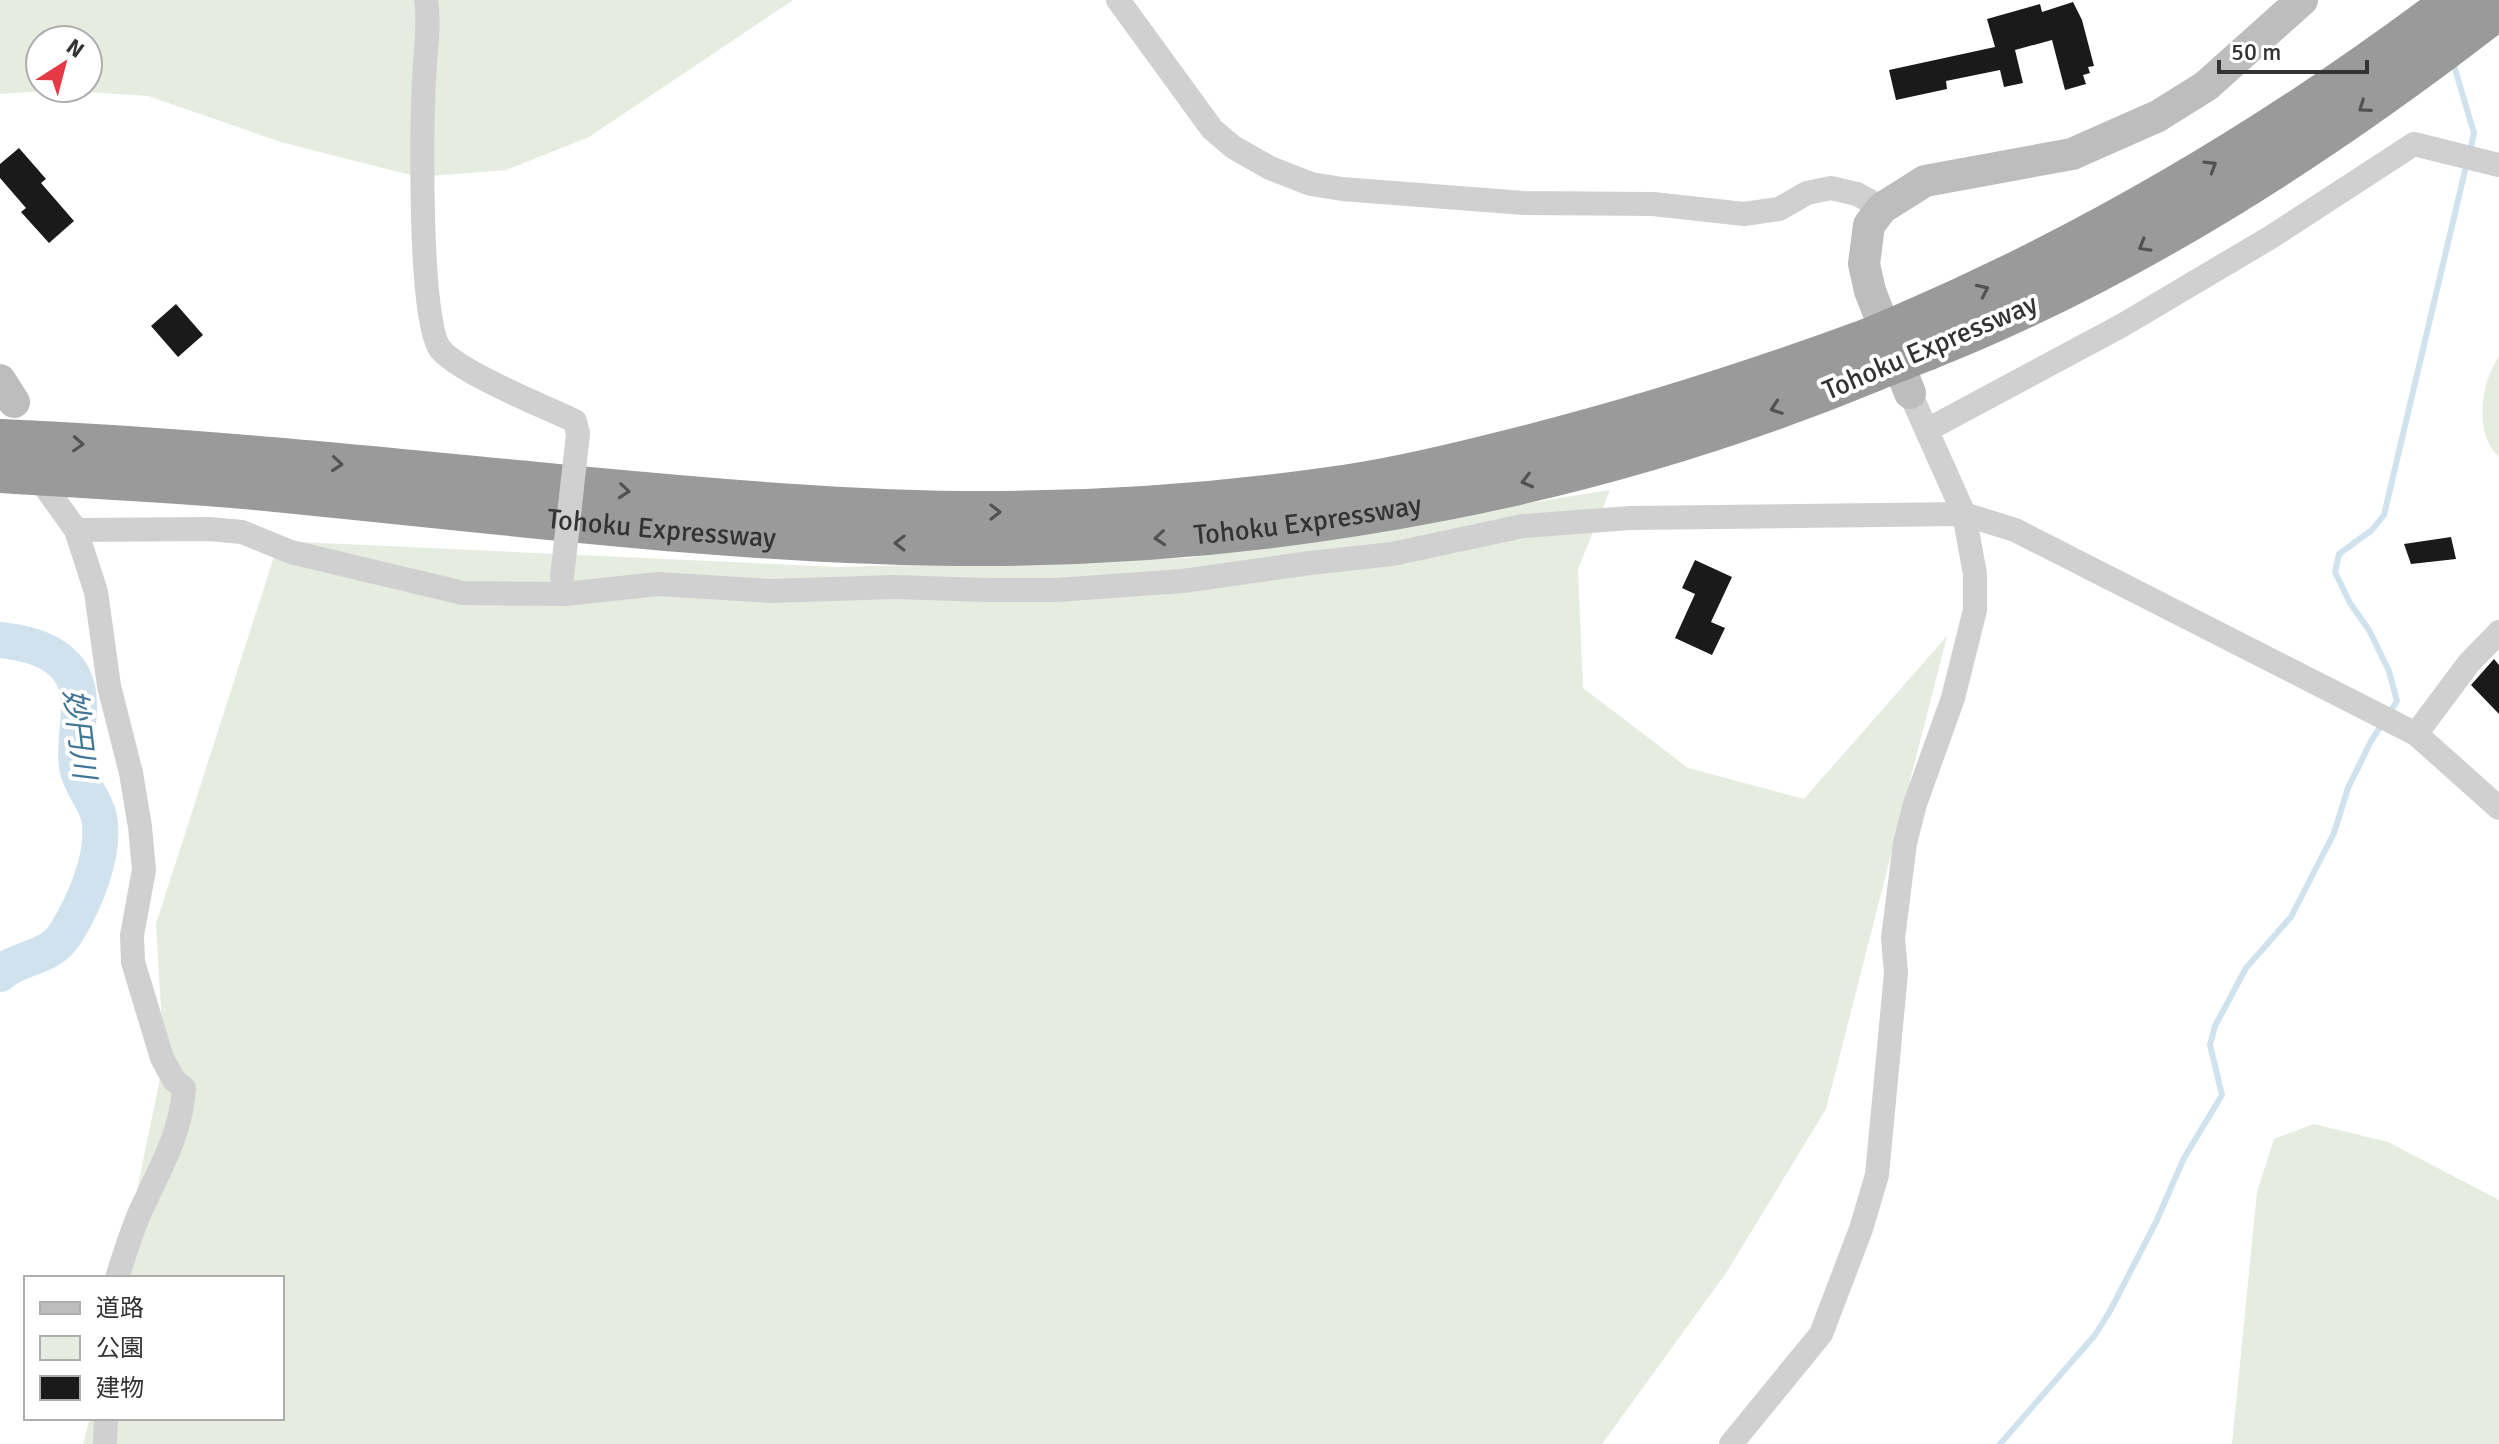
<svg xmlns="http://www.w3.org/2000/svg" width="2499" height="1444" font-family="Signika,'Noto Sans JP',sans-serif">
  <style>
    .green { fill: #e6ecdf; fill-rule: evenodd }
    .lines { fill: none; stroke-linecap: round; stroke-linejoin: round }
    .stream { stroke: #cfe2ee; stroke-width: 6 }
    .river { stroke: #cfe2ee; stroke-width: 36 }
    .building { fill: #1a1a1a }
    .street { stroke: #d0d0d0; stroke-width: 24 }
    .secondary { stroke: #bdbdbd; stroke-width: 32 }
    .highway { stroke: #9a9a9a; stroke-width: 42 }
    .street-bridge { stroke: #d0d0d0; stroke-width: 24 }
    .highway-bridge { stroke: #9a9a9a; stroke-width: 42 }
    .oneway { stroke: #525252 }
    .labels { text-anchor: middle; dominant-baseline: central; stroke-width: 8; stroke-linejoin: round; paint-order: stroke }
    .street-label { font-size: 28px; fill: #333; stroke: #fff }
    .water-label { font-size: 30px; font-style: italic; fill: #3f7597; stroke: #fff }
  </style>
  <rect width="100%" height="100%" fill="#fff"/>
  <path class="green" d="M 0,0 L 793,0 L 589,137 L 506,170 L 418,177 L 281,142 L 148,96 L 57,90 L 0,94 ZM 40,40 L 88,40 L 88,88 L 40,88 Z
    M 2499,356 L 2499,457 C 2473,433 2481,383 2499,356 Z
    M 1610,490 L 1578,569 L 1583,688 L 1688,768 L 1804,799 L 1947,636 L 1826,1109 L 1726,1273 L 1602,1444 L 83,1444 L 90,1418 L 282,1418 L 282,1278 L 119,1278 L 164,1059 L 156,924 L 279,541 L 838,567 L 1188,558 Z
    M 2314,1124 L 2388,1142 L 2499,1200 L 2499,1444 L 2232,1444 L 2257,1192 L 2274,1139 Z"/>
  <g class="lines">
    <path class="stream" d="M 2453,62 L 2474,133 L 2470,151
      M 2389,714 L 2397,701 L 2389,671 L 2369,630 L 2350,603 L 2335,572 L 2339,554 L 2372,530 L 2384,515 L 2467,162
      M 2000,1444 L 2095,1335 L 2110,1311 L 2156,1222 L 2184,1158 L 2222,1095 L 2210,1045 L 2215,1026 L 2246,968 L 2291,917 L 2334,833 L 2348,788 L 2371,741 L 2383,723"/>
    <path class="river" d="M 0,640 C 39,644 80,658 79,706 C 79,726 74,747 77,767 C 80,785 95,799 99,817 C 106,854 85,902 66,933 C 48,961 21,955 0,974"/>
  </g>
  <path class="building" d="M 2073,2 L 2082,20 L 2094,66 L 2088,67 L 2090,73 L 2083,75 L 2086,84 L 2065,90 L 2052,40 L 2015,50 L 2023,83 L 2004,87 L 2000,70 L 1946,81 L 1947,89 L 1896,100 L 1889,70 L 1995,47 L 1987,19 L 2040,4 L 2042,12 Z
    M 19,148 L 46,179 L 41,183 L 74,221 L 49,243 L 21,212 L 26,208 L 0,178 L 0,164 Z
    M 176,304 L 203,335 L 178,357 L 151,326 Z
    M 2451,537 L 2456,559 L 2411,564 L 2404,544 Z
    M 1695,560 L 1732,577 L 1711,622 L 1725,628 L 1712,655 L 1675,638 L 1695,594 L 1682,588 Z
    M 2494,659 L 2499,665 L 2499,714 L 2471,685 Z"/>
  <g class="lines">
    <path class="street" d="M 426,0 C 430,26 425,52 424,79 C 422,122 418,324 441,350 C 463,374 543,406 575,421 L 578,434
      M 1118,0 L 1212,129 L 1233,147 L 1270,168 L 1311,184 L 1342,189 L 1524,203 L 1653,204 L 1744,214 L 1779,209 L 1807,193 L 1831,188 L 1857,194 L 1882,208
      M 1927,430 L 2121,326 L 2271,237 L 2414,144 L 2499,165
      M 48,491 L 76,530 L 96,592 L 109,686 L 131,773 L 140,827 L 144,870 L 132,935 L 133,962 L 162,1058 L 174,1080 L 184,1088 C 181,1135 159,1170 140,1212 C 131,1233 124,1256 117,1278
      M 76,530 L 209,529 L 242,532 L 291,552 L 463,593 L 565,594 L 658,584 L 771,591 L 894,587 L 987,590 L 1056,590 L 1183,581 L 1310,563 L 1392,554 L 1523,526 L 1630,518 L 1964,514 L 2015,530 L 2416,734 L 2499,808
      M 2416,734 L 2469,663 L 2499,632
      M 105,1444 L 106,1418
      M 1731,1444 L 1821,1334 L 1861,1229 L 1877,1175 L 1896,973 L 1893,938 L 1905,843 L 1915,804 L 1953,698 L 1975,610 L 1975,574 L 1964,514 L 1910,393"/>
    <path class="secondary" d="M 0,380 L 14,402
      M 1910,393 L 1870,291 L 1864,264 L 1869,225 L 1882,208 L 1925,181 L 2072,154 L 2158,116 L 2206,86 L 2302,0"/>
    <g class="highway">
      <path d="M 1911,321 C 2105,237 2287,127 2455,0"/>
      <path d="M 1926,350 C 2133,268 2324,144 2499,8"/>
      <path d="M 0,440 C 190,448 380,468 569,486 C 709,499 847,512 987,512 C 1101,512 1216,504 1329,488 C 1382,481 1435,469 1487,456 C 1617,425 1744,385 1869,339"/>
      <path id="s1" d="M 0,472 C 92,478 184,482 276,491 C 513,514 752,546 990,545 C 1292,543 1596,486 1875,370"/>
    </g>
    <path class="street-bridge" d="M 562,577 L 578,434"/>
    <path class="highway-bridge" d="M 1869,339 L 1911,321
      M 1875,370 L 1926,350"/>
  </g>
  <defs><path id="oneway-chevron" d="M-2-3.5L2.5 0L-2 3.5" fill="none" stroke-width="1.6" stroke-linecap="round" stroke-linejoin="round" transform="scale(2)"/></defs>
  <g class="oneway">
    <use href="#oneway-chevron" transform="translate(2364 107) rotate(145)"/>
    <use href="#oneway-chevron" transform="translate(2211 166) rotate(-32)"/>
    <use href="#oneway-chevron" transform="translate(2144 246) rotate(150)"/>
    <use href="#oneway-chevron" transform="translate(1983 290) rotate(-25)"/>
    <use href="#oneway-chevron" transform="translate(1776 408) rotate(161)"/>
    <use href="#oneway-chevron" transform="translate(78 444) rotate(3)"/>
    <use href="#oneway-chevron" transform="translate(337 464) rotate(5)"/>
    <use href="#oneway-chevron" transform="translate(1527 481) rotate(166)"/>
    <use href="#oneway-chevron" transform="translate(624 491) rotate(5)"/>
    <use href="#oneway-chevron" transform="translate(995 512) rotate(-1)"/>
    <use href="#oneway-chevron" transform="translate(1160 538) rotate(175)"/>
    <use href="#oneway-chevron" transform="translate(900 543) rotate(-179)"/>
  </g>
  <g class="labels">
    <g class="street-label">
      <text transform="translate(1930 347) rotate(-23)">Tohoku Expressway</text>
      <text stroke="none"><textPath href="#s1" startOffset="1312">Tohoku Expressway</textPath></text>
      <text stroke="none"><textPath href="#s1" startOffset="664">Tohoku Expressway</textPath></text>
    </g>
    <g class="water-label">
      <text transform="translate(79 734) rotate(83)">妙円川</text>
    </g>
  </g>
  <rect x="24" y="1276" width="260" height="144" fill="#ffffff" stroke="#adadad" stroke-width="2"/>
  <rect x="40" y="1302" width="40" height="12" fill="#bdbdbd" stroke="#adadad" stroke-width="2"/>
  <text x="96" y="1316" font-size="24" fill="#333333">道路</text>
  <rect x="40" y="1336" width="40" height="24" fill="#e6ecdf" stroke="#adadad" stroke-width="2"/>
  <text x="96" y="1356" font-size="24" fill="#333333">公園</text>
  <rect x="40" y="1376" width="40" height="24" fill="#1a1a1a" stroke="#adadad" stroke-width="2"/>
  <text x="96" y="1396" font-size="24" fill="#333333">建物</text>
  <g transform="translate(64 64) rotate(36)"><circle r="38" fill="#ffffff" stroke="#adadad" stroke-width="2"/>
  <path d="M0-6L14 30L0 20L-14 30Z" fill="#e63946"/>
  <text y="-12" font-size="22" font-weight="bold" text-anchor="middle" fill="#333333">N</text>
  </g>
  <path d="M2219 60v12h148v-12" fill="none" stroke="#333333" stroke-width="4"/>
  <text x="2231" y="60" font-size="24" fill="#333333" stroke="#ffffff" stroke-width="6" paint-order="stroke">50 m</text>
</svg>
